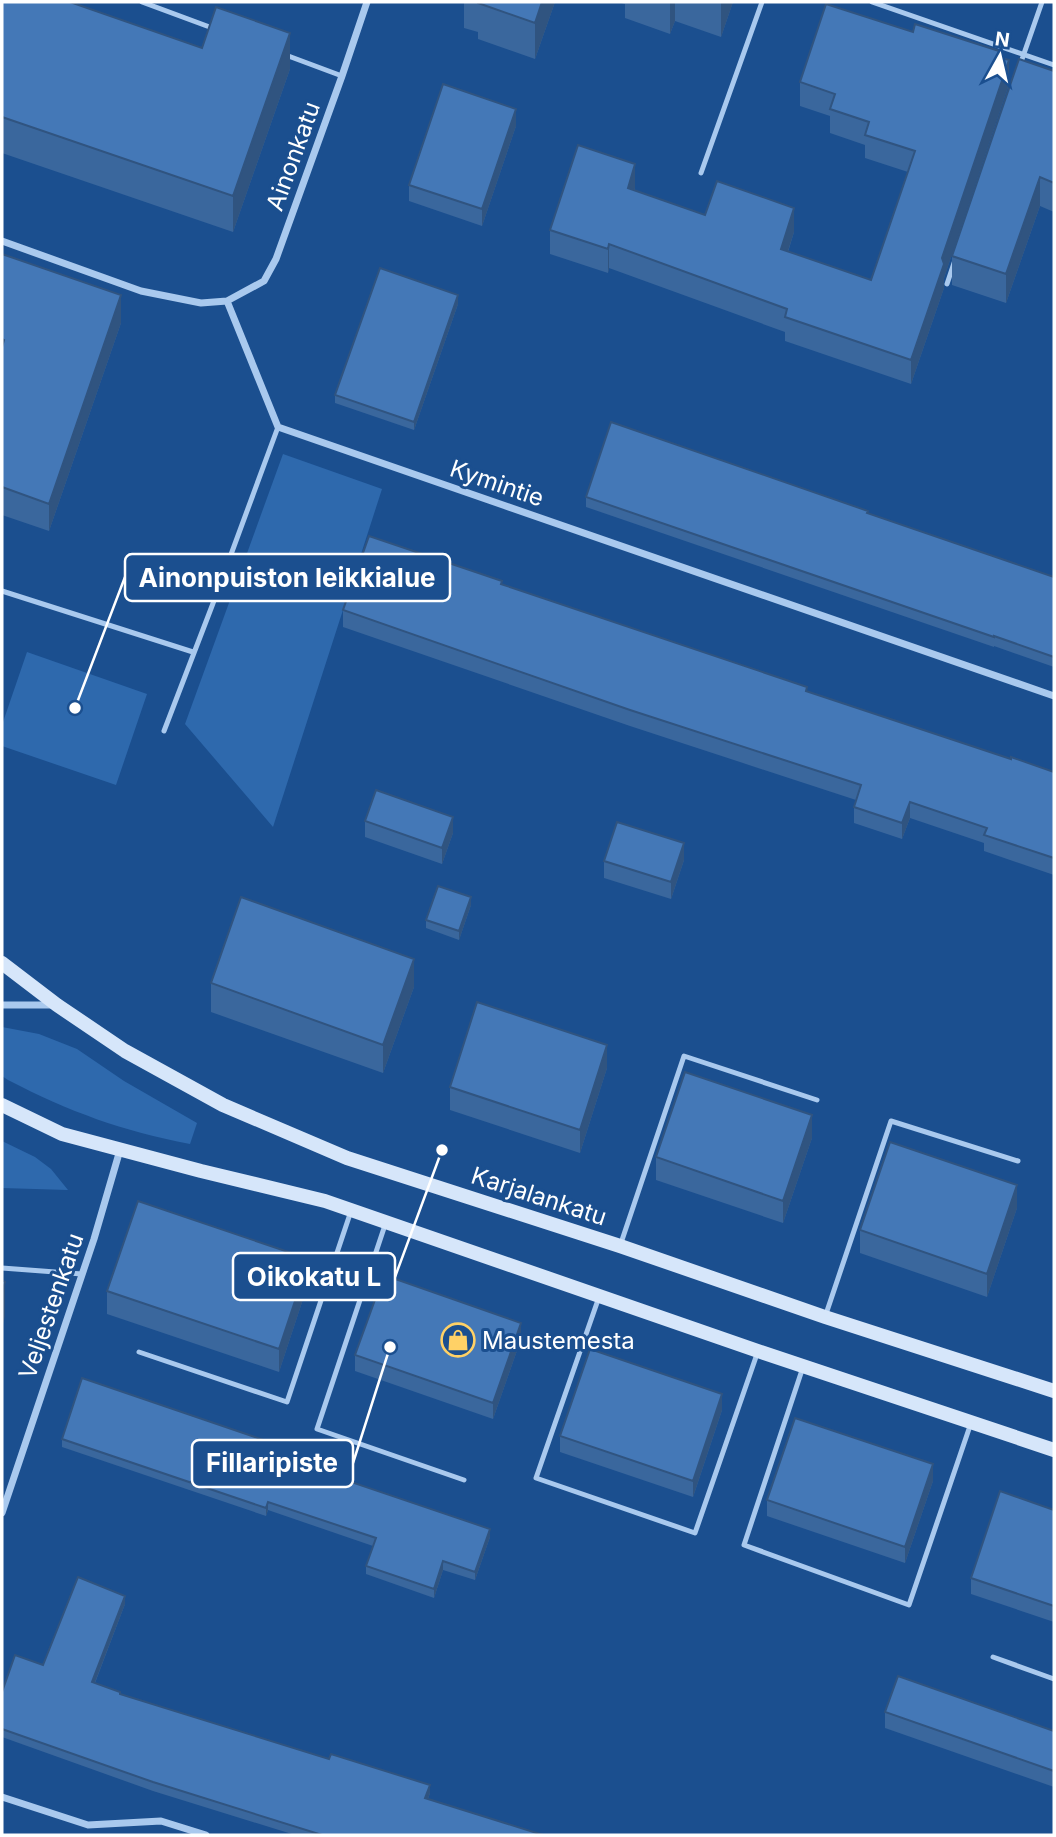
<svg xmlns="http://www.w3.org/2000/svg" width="1056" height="1837" font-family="Inter,sans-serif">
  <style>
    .green { fill: #2e69ad }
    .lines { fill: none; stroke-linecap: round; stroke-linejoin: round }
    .service { stroke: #a9c9ee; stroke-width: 5 }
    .minor { stroke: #a9c9ee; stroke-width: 7 }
    .secondary { stroke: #d6e6fa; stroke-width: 14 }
    .wall { fill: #3a679d }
    .shaded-wall { fill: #305480 }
    .building { fill: #4478b7; stroke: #305480; stroke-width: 2 }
    .labels { text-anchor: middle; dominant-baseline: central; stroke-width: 6; stroke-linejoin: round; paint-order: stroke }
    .street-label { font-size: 24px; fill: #fff; stroke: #1b4f8f }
    .poi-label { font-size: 24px; fill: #fff; stroke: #1b4f8f; text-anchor: start }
    .leader { fill: none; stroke: #fff; stroke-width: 2.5 }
    .callout-dot { fill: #fff; stroke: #1b4f8f; stroke-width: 2.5 }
    .callout { fill: #1b4f8f; stroke: #fff; stroke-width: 2.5 }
    .callout-label { font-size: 26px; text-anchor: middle; font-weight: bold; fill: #fff }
  </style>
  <rect width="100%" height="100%" fill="#1b4f8f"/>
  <path class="green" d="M 283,454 L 382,489 L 273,827 L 185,724 Z
    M 27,652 L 147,694 L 116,785 L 2,746 L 2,725 Z
    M 2,1027 L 39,1034 L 77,1049 L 124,1081 L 197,1123 L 190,1144 C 122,1131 70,1112 8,1080 L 2,1076 Z
    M 2,1141 L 35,1157 L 51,1169 L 68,1190 L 2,1188 Z"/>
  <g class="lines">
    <path class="service" d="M 142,2 L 215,29
      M 872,2 L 1054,65
      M 283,54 L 342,76
      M 1020,65 L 1042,2
      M 701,173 L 762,2
      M 947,284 L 955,260
      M 2,591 L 193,652
      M 164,731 L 212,606 L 278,427
      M 386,1222 L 317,1429 L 464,1480
      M 620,1246 L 684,1056 L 817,1100
      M 2,1268 L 82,1274
      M 599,1297 L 536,1478 L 695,1533 L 757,1354
      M 825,1317 L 891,1121 L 1018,1161
      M 139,1352 L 287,1402 L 351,1211
      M 803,1367 L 744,1545 L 909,1605 L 971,1423
      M 993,1657 L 1054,1679"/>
    <path class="minor" d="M 2,241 L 141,291 L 201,303 L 227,301 L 264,281 L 276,259 L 342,76 L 367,2
      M 227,301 L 278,427 L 1054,696
      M 2,1005 L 52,1005
      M 2,1513 L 94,1239 L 120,1150
      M 2,1797 L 88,1825 L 161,1821 L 206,1835"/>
    <path class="secondary" d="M 2,963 L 57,1005 L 125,1051 L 223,1105 L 347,1158 L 620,1246 L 825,1317 L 1054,1391
      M 2,1105 L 62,1134 L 201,1171 L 325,1201 L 758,1351 L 1054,1450"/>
  </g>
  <path class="wall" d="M 2,2 L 290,69 L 233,232 L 2,153 Z
    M 464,2 L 555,2 L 535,59 L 478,39 L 478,32 L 464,28 Z
    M 618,2 L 733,2 L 721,37 L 675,21 L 670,34 L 625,18 L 625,4 Z
    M 913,32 L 999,57 L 1009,84 L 944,278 L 944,288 L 911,384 L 785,341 L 785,332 L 609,268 L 608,273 L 550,254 L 550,230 L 635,188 L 635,190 L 705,215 L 794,232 L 788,252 L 871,280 L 908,172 L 865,158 L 865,145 L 830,133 L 830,116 L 800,106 L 800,82 Z
    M 1054,71 L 1054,212 L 1040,206 L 1006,303 L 952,285 L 952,256 Z
    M 516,126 L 482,226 L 409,201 L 409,185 Z
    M 2,254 L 121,323 L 49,531 L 2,515 Z
    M 458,304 L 414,430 L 335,403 L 335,395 Z
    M 586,497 L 868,514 L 1054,577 L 1054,667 L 994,646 L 994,647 L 586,507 Z
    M 502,584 L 807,692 L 1011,759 L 1054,772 L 1054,875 L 984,851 L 984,843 L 910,818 L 902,839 L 854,823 L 854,807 L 856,800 L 630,726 L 343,627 L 343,610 Z
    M 365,821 L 453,833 L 442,864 L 365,837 Z
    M 684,860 L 671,899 L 604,878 L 604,861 Z
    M 471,905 L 459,940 L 426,928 L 426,920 Z
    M 211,983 L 414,987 L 383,1073 L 211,1012 Z
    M 607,1068 L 580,1153 L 450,1110 L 450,1087 Z
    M 812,1138 L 783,1223 L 656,1180 L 656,1157 Z
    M 1017,1208 L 987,1297 L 860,1253 L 860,1230 Z
    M 309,1281 L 279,1372 L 107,1314 L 107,1291 Z
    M 521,1339 L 493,1419 L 355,1371 L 355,1355 Z
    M 722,1410 L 693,1497 L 560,1452 L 560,1436 Z
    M 62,1439 L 287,1456 L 285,1460 L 490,1537 L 475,1580 L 443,1570 L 434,1598 L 366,1574 L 366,1566 L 373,1546 L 268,1510 L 266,1516 L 62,1447 Z
    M 933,1481 L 905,1563 L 767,1516 L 767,1500 Z
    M 1054,1510 L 1054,1622 L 971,1594 L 971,1578 Z
    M 125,1604 L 95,1683 L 120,1694 L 430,1793 L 428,1799 L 543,1835 L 295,1835 L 153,1791 L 2,1737 L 2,1692 L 43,1665 Z
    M 885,1712 L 1054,1731 L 1054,1787 L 885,1728 Z"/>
  <path class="shaded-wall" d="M 542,2 L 555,2 L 535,59 L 535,23 Z
    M 670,2 L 675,2 L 675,21 L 670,34 Z
    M 721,2 L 733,2 L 721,37 Z
    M 290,33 L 290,69 L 233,232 L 233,196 Z
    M 1009,60 L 1009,84 L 944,278 L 944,288 L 911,384 L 911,360 L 942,258 Z
    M 516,109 L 516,126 L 482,226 L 482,209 Z
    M 635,164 L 635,188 L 628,212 L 628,188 Z
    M 1040,177 L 1040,206 L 1006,303 L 1006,274 Z
    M 794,208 L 794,232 L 781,273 L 781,249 Z
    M 609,244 L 609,268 L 608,273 L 608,249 Z
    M 121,295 L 121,323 L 49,531 L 49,504 Z
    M 458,295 L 458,304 L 414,430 L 414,422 Z
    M 910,802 L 910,818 L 902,839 L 902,823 Z
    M 453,817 L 453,833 L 442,864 L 442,848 Z
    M 684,843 L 684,860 L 671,899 L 671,882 Z
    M 471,897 L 471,905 L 459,940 L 459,931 Z
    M 414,959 L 414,987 L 383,1073 L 383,1045 Z
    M 607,1045 L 607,1068 L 580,1153 L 580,1130 Z
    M 812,1115 L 812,1138 L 783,1223 L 783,1201 Z
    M 1017,1185 L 1017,1208 L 987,1297 L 987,1274 Z
    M 309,1259 L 309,1281 L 279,1372 L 279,1349 Z
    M 5,1282 L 5,1317 L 2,1328 L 2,1292 Z
    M 521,1323 L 521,1339 L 493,1419 L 493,1403 Z
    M 722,1394 L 722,1410 L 693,1497 L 693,1481 Z
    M 933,1464 L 933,1481 L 905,1563 L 905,1547 Z
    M 268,1502 L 268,1510 L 266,1516 L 266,1508 Z
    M 490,1529 L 490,1537 L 475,1580 L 475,1572 Z
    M 443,1561 L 443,1570 L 434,1598 L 434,1589 Z
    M 125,1596 L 125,1604 L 92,1690 L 92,1682 Z
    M 430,1785 L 430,1793 L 425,1807 L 425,1798 Z"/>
  <path class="building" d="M 2,2 L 70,2 L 202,48 L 216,7 L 290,33 L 233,196 L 2,117 Z
    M 478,2 L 542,2 L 535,23 L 478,3 Z
    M 826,4 L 913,32 L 915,24 L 999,51 L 997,57 L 1009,60 L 942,258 L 944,264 L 911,360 L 785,317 L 787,309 L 609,244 L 608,249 L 550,230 L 578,145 L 635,164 L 628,188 L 705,215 L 717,181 L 794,208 L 781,249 L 871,280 L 915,151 L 865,135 L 869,122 L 830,109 L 835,94 L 800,82 Z
    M 1019,59 L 1054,71 L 1054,183 L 1040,177 L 1006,274 L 952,256 Z
    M 443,84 L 516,109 L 482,209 L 409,185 Z
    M 2,254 L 121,295 L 49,504 L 2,487 L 2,347 L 4,340 L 2,339 Z
    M 380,268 L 458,295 L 414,422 L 335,395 Z
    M 611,422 L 868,511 L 867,513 L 1054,577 L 1054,657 L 994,636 L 994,637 L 586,497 Z
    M 369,536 L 502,581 L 501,584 L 807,687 L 806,691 L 1011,759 L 1011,757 L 1054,772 L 1054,858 L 984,835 L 987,828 L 910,802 L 902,823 L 854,807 L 861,785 L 630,710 L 343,610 Z
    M 376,790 L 453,817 L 442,848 L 365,821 Z
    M 617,822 L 684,843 L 671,882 L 604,861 Z
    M 438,886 L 471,897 L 459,931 L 426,920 Z
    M 241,897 L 414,959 L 383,1045 L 211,983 Z
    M 477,1002 L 607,1045 L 580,1130 L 450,1087 Z
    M 685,1072 L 812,1115 L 783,1201 L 656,1157 Z
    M 890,1142 L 1017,1185 L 987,1274 L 860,1230 Z
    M 138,1201 L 309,1259 L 279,1349 L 107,1291 Z
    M 384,1275 L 521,1323 L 493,1403 L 355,1355 Z
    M 2,1280 L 5,1282 L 2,1292 Z
    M 590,1349 L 722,1394 L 693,1481 L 560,1436 Z
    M 82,1378 L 287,1448 L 283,1459 L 490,1529 L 475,1572 L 443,1561 L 434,1589 L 366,1566 L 376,1538 L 268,1502 L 266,1508 L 62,1439 Z
    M 795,1418 L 933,1464 L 905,1547 L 767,1500 Z
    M 1000,1491 L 1054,1510 L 1054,1606 L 971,1578 Z
    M 78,1577 L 125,1596 L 92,1682 L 120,1692 L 120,1694 L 329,1759 L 331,1754 L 430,1785 L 425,1798 L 543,1835 L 322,1835 L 153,1782 L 2,1729 L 2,1692 L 15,1655 L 43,1665 Z
    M 898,1676 L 1054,1731 L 1054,1771 L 885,1712 Z"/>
  <defs>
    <symbol id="shop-ring" viewBox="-11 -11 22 22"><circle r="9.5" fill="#1b4f8f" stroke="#ffd166" stroke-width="1.5"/><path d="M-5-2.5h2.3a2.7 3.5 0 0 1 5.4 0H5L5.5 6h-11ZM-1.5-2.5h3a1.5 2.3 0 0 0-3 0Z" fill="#ffd166"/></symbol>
  </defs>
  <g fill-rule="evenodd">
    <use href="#shop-ring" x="439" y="1321" width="38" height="38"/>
  </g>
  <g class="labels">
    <g class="street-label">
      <text transform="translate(293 156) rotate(-70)">Ainonkatu</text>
      <text transform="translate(497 483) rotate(19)">Kymintie</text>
      <text transform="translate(539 1196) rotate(18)">Karjalankatu</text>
      <text transform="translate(51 1306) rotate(-71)">Veljestenkatu</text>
    </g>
    <g class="poi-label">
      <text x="482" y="1340">Maustemesta</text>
    </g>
  </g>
  <path class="leader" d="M75 708L125 577M442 1150L395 1277M390 1347L353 1463"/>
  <g class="callout-dot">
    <circle cx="75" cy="708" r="7"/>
    <circle cx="442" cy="1150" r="7"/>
    <circle cx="390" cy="1347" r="7"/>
  </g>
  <g class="callout">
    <rect x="125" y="554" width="325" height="47" rx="7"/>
    <rect x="233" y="1253" width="162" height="47" rx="7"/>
    <rect x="192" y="1440" width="161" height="47" rx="7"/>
  </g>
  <g class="callout-label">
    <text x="287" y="587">Ainonpuiston leikkialue</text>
    <text x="314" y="1286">Oikokatu L</text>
    <text x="272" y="1472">Fillaripiste</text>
  </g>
  <rect width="1056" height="1837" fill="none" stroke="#ffffff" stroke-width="7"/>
  <g transform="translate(1000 56) rotate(8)" stroke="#1b4f8f" stroke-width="5" paint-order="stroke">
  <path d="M0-5L12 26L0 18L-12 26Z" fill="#ffffff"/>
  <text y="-10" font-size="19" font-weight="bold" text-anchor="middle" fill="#ffffff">N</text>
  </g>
</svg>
